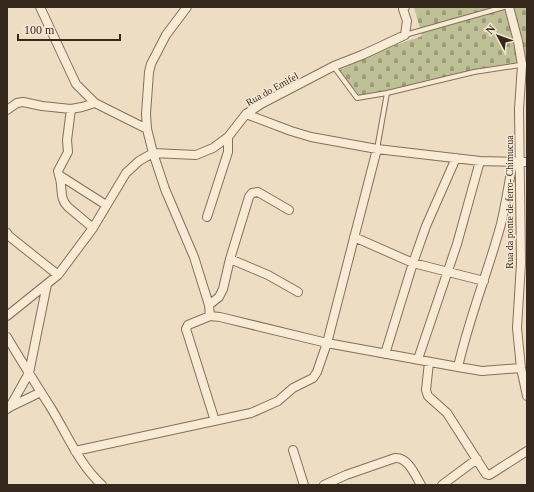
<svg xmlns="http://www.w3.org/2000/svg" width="534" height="492" font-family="Georgia,serif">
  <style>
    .cemetery { fill: url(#cemetery-stones) }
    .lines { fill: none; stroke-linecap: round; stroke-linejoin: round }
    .service-casing { stroke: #876e5a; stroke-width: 6 }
    .minor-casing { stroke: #876e5a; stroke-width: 10 }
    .service { stroke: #f8ebd6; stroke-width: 4 }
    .minor { stroke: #f8ebd6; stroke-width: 8 }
    .labels { text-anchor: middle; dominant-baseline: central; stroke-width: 3; stroke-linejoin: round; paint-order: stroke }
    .street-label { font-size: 10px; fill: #37281e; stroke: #f4e8d3 }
  </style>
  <defs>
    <pattern id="cemetery-stones" width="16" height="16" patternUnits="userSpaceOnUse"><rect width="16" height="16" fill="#bec096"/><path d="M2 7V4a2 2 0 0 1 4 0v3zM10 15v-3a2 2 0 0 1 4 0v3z" fill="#9b9c7a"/></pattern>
  </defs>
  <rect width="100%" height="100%" fill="#edddc3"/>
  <path class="cemetery" d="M 414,7 L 527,7 L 527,64 L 498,68 L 357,98 L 338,71 L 378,51 L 422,36 Z"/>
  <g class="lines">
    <defs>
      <path id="service" d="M 405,35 L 504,7
        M 334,67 L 357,98 L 387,93 L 474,72 L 527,64
        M 377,149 L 387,93"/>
      <path id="minor" d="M 40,7 L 76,84 L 95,103 L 147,129
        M 187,7 L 166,35 L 151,64 L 149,72 L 146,114 L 147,129 L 153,153 L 165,189 L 194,257 L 209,305 L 210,316
        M 509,7 L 518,41 L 522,65 L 519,109 L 521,263 L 517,328 L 521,368 L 527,396
        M 71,109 L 67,140 L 68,152 L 58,171 C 59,176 61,180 61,185 C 62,194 61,200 68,207 L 93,228
        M 7,110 L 17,103 L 23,102 L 42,106 L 71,109 L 82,107 L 95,103
        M 246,114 L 291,131 L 311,137 L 377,149 L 480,161 L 527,162
        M 59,175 L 106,205
        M 207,217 L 228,152 L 228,137
        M 7,233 L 9,236 L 58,275
        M 354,237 L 413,263 L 484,281
        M 230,259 L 268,275 L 298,292
        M 209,305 L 219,297 L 223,289 L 230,259 L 249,197 L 252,193 L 258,192 L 289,210
        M 7,316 L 58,275 L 93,228 L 126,173 L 139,161 L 153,153 L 196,155 L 213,148 L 228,137 L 246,114 L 261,104 L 334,66 L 362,55 L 405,35 L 407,21 L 403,9 L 405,7
        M 7,337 C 21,361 36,384 51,408 C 67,434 79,464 102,485
        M 385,354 L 413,263 L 426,226 L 456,158
        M 418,359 L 457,244 L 480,161
        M 429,362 L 426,390 L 428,396 L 447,413 L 486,474 L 489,475 L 491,474 L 527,451
        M 458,367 C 469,318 488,272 501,224 C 506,203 509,182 513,161
        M 10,407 L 41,392
        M 7,409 L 10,407 L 29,373 L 47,284
        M 215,421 L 186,329 L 188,325 L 210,316 L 220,317 L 327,343 L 458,367 L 482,371 L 521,368
        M 293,450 L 304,485
        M 75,451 L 251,413 L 278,401 L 293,388 L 313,378 L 317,372 L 327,343 L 377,149
        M 324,485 L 346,475 L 395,458 C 408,457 415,475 421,485
        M 442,485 L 477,459"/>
    </defs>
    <use href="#service" class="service-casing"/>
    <use href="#minor" class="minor-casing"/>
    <use href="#service" class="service"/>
    <use href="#minor" class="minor"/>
  </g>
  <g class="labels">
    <g class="street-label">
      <text transform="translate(272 89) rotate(-29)">Rua do Emifel</text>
      <text transform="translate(509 202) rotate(-90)">Rua da ponte de ferro- Chimucua</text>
    </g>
  </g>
  <rect width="534" height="492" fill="none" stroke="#37281e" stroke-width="16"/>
  <g transform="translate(498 36) rotate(311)" stroke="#f4e8d3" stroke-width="3" paint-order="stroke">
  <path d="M0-3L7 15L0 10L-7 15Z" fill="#37281e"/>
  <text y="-6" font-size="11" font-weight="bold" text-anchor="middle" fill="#37281e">N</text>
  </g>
  <path d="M18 34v6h102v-6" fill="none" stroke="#37281e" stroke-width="2"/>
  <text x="24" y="34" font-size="12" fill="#37281e" stroke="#f4e8d3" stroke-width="3" paint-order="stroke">100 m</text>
</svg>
